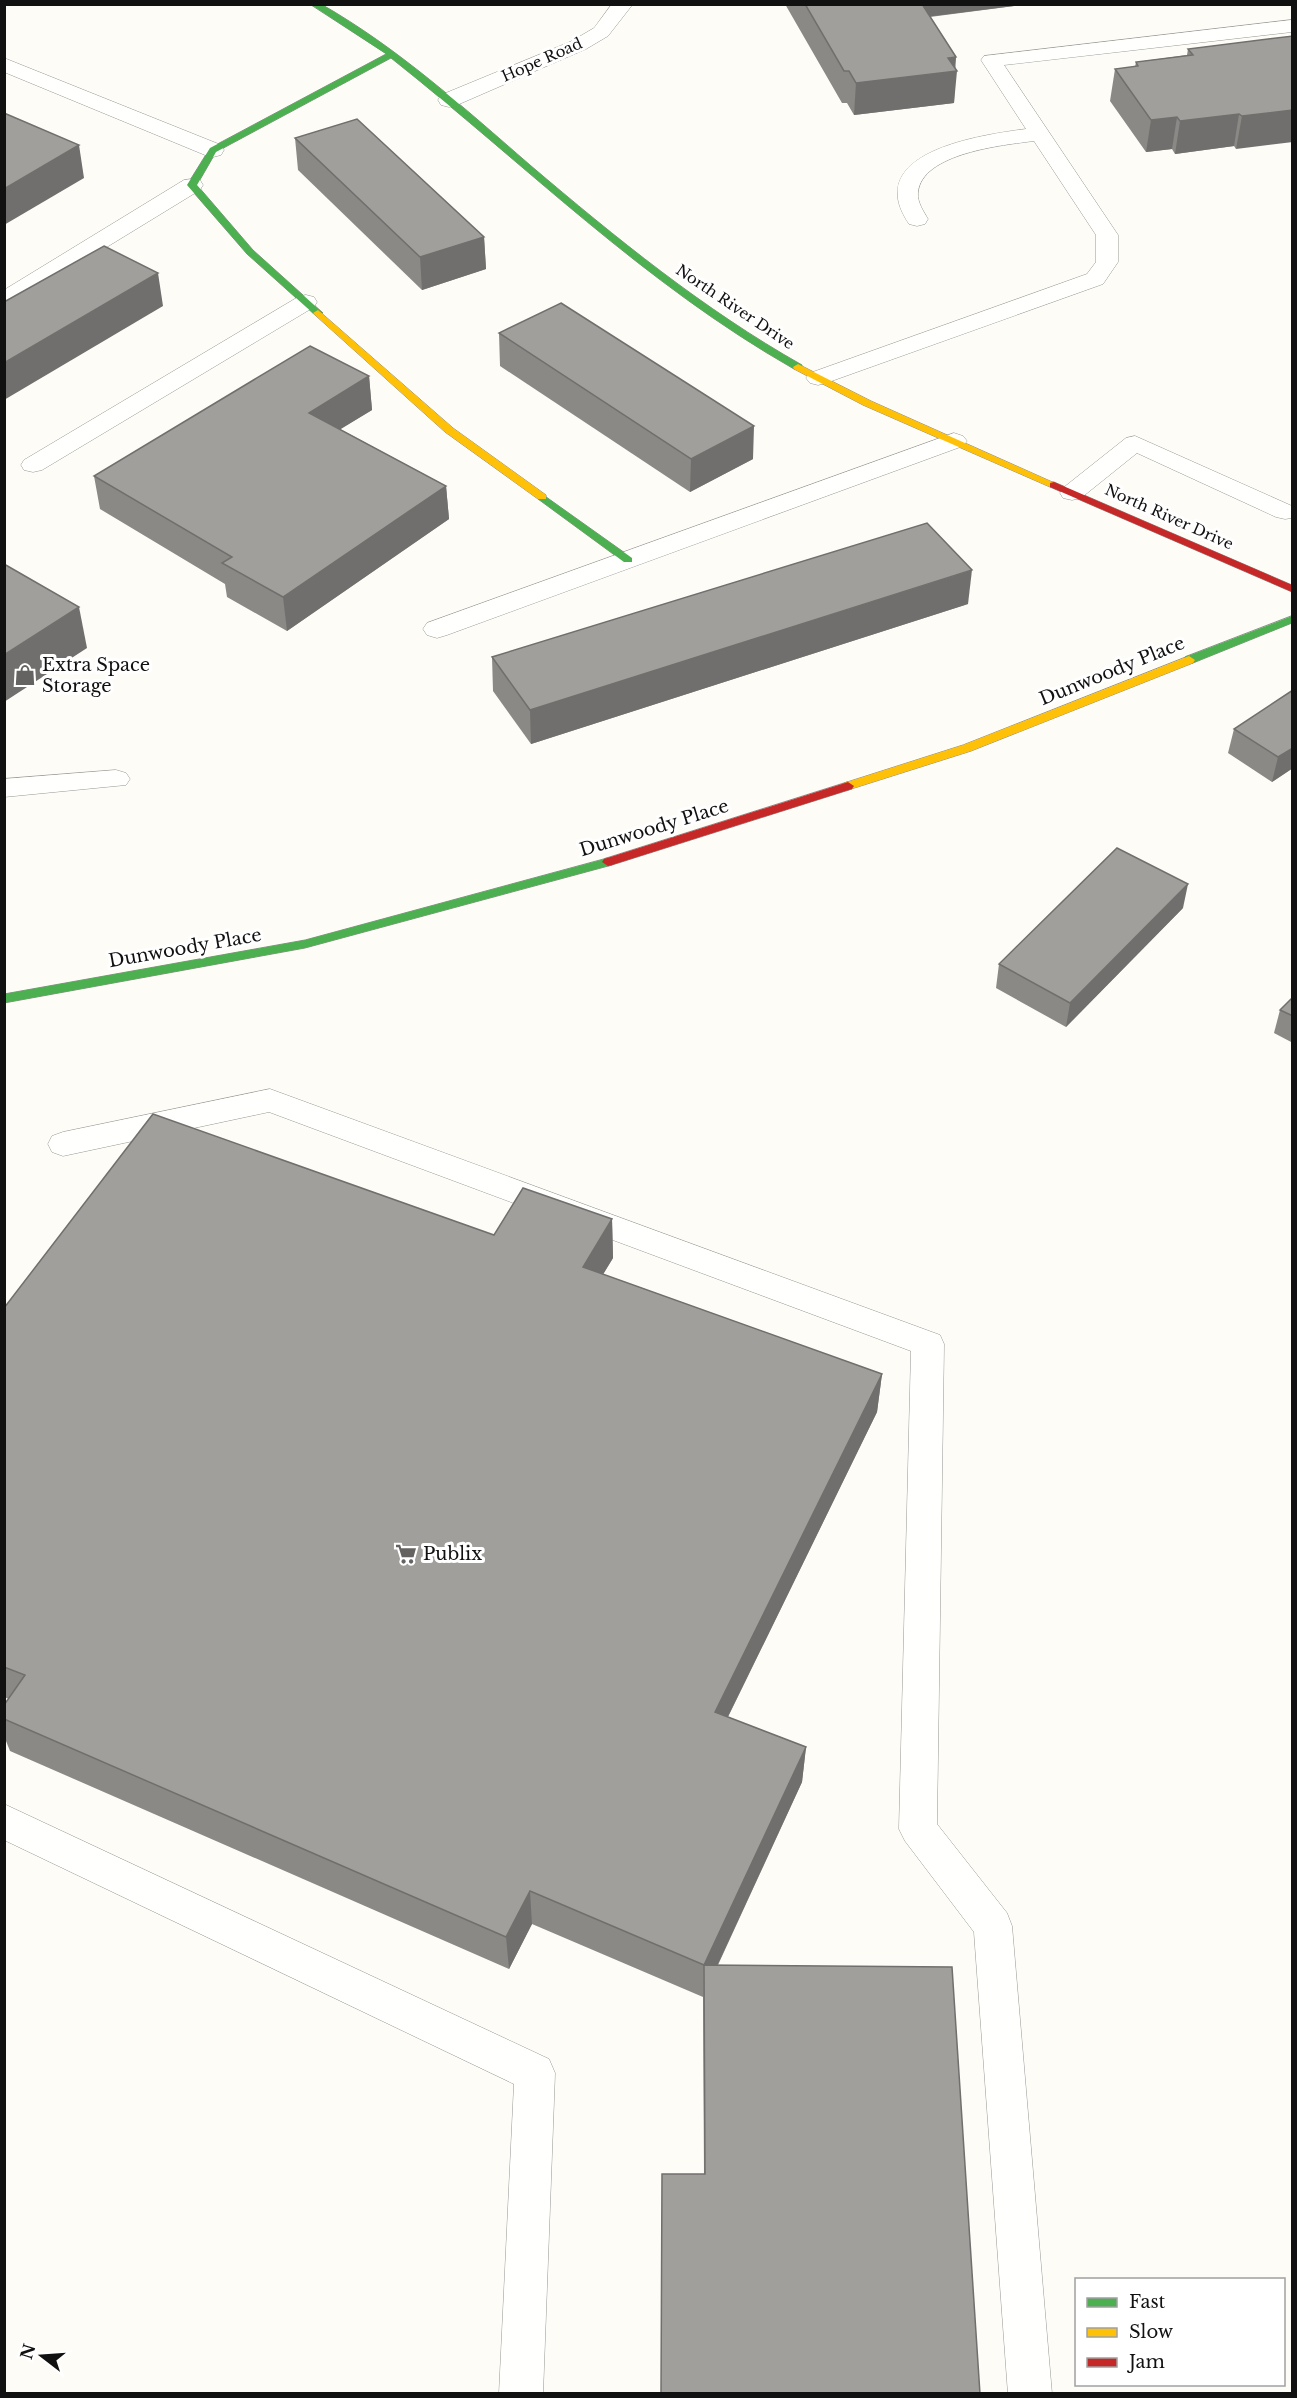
<svg xmlns="http://www.w3.org/2000/svg" width="1297" height="2398" font-family="'Libre Baskerville',serif">
	<style>
		.lines { fill: none; stroke-linecap: round; stroke-linejoin: round }
		.lane-casing { stroke: #979795; stroke-width: 1 }
		.street-casing { stroke: #979795; stroke-width: 1 }
		.fast-casing { stroke: #8e8d8b; stroke-width: 1 }
		.slow-casing { stroke: #8e8d8b; stroke-width: 1 }
		.jam-casing { stroke: #8e8d8b; stroke-width: 1 }
		.lane { fill: #fffffe; fill-rule: evenodd }
		.street { fill: #fffffe; fill-rule: evenodd }
		.fast { fill: #4caf50; fill-rule: evenodd }
		.slow { fill: #ffc107; fill-rule: evenodd }
		.jam { fill: #c62828; fill-rule: evenodd }
		.wall { fill: #8a8986 }
		.shaded-wall { fill: #716f6d }
		.building { fill: #a19f9c; stroke: #716f6d; stroke-width: 1.5 }
		.labels { text-anchor: middle; stroke-width: 6; stroke-linejoin: round; paint-order: stroke }
		.far-street-label { font-size: 15px; fill: #111; stroke: #fff }
		.poi-label { font-size: 18px; fill: #111; stroke: #fff; text-anchor: start }
		.street-label { font-size: 18px; fill: #111; stroke: #fff }
	</style>
	<rect width="100%" height="100%" fill="#fdfcf7"/>
	<g class="lines">
		<defs>
			<g id="lane">
				<path d="M1292,20V32L1004,65L1118,235V262L1103,284L826,383L818,385L810,383L806,378L810,373L1087,274L1096,262V235L1034,141C1004,145 921,153 918,193C917,202 924,212 928,219L925,224L917,226L909,224C860,152 981,135 1026,129L981,60L984,56Z"/>
				<polygon points="192,179 200,180 203,185 200,190 12,305 4,307 4,290 184,180"/>
				<polygon points="306,295 314,297 317,302 314,307 42,470 33,472 24,470 21,465 24,460 298,297"/>
				<polygon points="1135,436 1292,506 1292,518 1285,519 1276,517 1137,453 1081,498 1072,500 1063,498 1060,493 1063,488 1126,438"/>
				<polygon points="116,770 126,773 130,779 126,785 4,797 4,779"/>
				<polygon points="270,1089 940,1335 944,1344 937,1824 1007,1913 1012,1926 1052,2394 1008,2394 974,1932 905,1841 899,1829 911,1351 269,1112 63,1156 52,1152 48,1144 52,1136 63,1132"/>
				<polygon points="4,1804 549,2059 555,2073 543,2394 499,2394 514,2084 4,1840"/>
			</g>
			<g id="street">
				<polygon points="612,4 633,4 608,36 586,49 457,105 449,107 441,105 438,100 441,95 572,41 594,28"/>
				<polygon points="4,58 221,145 224,150 221,155 213,157 205,155 4,72"/>
				<polygon points="954,433 963,436 967,441 963,446 447,635 437,638 427,635 423,629 427,623"/>
			</g>
			<g id="fast">
				<path d="M310,4H321C398,48 463,107 530,165C616,238 703,309 802,365V369H794C643,283 526,165 391,58L216,152L197,185L253,250L323,313L315,315L247,254L187,185L210,148L386,54Z"/>
				<polygon points="542,494 632,558 632,562 624,562 538,499 538,495"/>
				<polygon points="1292,616 1292,623 1193,663 1189,664 1183,660 1185,657"/>
				<polygon points="608,858 612,859 614,862 612,865 305,948 4,1003 4,994 305,940"/>
			</g>
			<g id="slow">
				<polygon points="318,310 453,428 546,495 546,499 538,499 445,432 315,315 313,313"/>
				<polygon points="798,364 871,401 1059,485 1058,487 1050,487 863,405 794,369 793,367"/>
				<polygon points="1189,656 1195,660 1193,663 971,751 848,790 842,786 844,783 963,745"/>
			</g>
			<g id="jam">
				<polygon points="1054,482 1292,585 1292,592 1050,487 1050,483"/>
				<polygon points="848,782 854,786 852,789 612,865 608,866 602,862 604,859"/>
			</g>
		</defs>
		<!-- lane casing -->
		<use href="#lane" class="lane-casing"/>
		<!-- street casing -->
		<use href="#street" class="street-casing"/>
		<!-- fast casing -->
		<use href="#fast" class="fast-casing"/>
		<!-- slow casing -->
		<use href="#slow" class="slow-casing"/>
		<!-- jam casing -->
		<use href="#jam" class="jam-casing"/>
		<!-- lane -->
		<use href="#lane" class="lane"/>
		<!-- street -->
		<use href="#street" class="street"/>
		<!-- fast -->
		<use href="#fast" class="fast"/>
		<!-- slow -->
		<use href="#slow" class="slow"/>
		<!-- jam -->
		<use href="#jam" class="jam"/>
	</g>
	<!-- wall -->
	<g class="wall">
		<polygon points="785,4 1029,4 930,17 956,57 954,103 854,115 847,103 842,103"/>
		<polygon points="1293,36 1236,149 1234,146 1175,154 1172,149 1146,152 1110,101 1115,69 1135,67 1136,62 1187,55 1188,49"/>
		<polygon points="295,138 484,237 486,269 422,290 298,170"/>
		<polygon points="499,333 753,459 690,492 500,366"/>
		<polygon points="369,376 372,410 340,429 446,486 449,519 287,631 227,597 225,584 100,509 94,476"/>
		<polygon points="968,604 531,744 493,691 492,657"/>
		<polygon points="1293,690 1293,768 1272,782 1228,753 1234,729"/>
		<polygon points="1183,908 1066,1027 996,988 999,964"/>
		<polygon points="1293,997 1293,1043 1274,1033 1280,1010"/>
		<polygon points="612,1219 613,1258 603,1274 882,1374 877,1412 728,1717 806,1747 802,1782 718,1965 980,2394 704,2174 703,1997 532,1924 509,1969 10,1751 4,1736 4,1719 9,1699 4,1697 4,1308 494,1235"/>
	</g>
	<!-- shaded-wall -->
	<g class="shaded-wall">
		<polygon points="910,4 1029,4 909,19"/>
		<polygon points="956,57 954,71 957,71 954,103 854,115 856,83 948,58"/>
		<polygon points="1293,110 1293,142 1236,149 1242,116"/>
		<polygon points="1239,114 1234,146 1175,154 1180,121"/>
		<polygon points="1177,117 1172,149 1146,152 1151,120"/>
		<polygon points="79,145 84,178 4,225 4,189"/>
		<polygon points="484,237 486,269 422,290 420,257"/>
		<polygon points="158,273 163,306 4,400 4,363"/>
		<polygon points="369,376 372,410 313,446 309,413"/>
		<polygon points="754,426 753,459 690,492 691,459"/>
		<polygon points="446,486 449,519 287,631 283,597"/>
		<polygon points="972,570 968,604 531,744 530,710"/>
		<polygon points="79,607 87,648 4,702 4,655"/>
		<polygon points="1293,748 1293,768 1272,782 1278,757"/>
		<polygon points="1188,884 1183,908 1066,1027 1070,1003"/>
		<polygon points="612,1219 613,1258 584,1306 583,1267"/>
		<polygon points="882,1374 877,1412 713,1747 715,1712"/>
		<polygon points="806,1747 802,1782 704,1994 704,1965"/>
		<polygon points="530,1891 532,1924 509,1969 506,1937"/>
	</g>
	<!-- building -->
	<g class="building">
		<polygon points="805,4 922,4 956,57 948,58 957,71 856,83 849,71 844,71"/>
		<polygon points="1293,36 1293,110 1242,116 1239,114 1180,121 1177,117 1151,120 1115,69 1138,66 1136,62 1193,55 1188,49"/>
		<polygon points="4,113 79,145 4,189"/>
		<polygon points="357,119 484,237 420,257 295,138"/>
		<polygon points="104,246 158,273 4,363 4,302"/>
		<polygon points="561,303 754,426 691,459 499,333"/>
		<polygon points="310,346 369,376 309,413 446,486 283,597 222,563 232,557 94,476"/>
		<polygon points="927,523 972,570 530,710 492,657"/>
		<polygon points="4,564 79,607 4,655"/>
		<polygon points="1293,690 1293,748 1278,757 1234,729"/>
		<polygon points="1117,848 1188,884 1070,1003 999,964"/>
		<polygon points="1293,997 1293,1016 1280,1010"/>
		<polygon points="153,1114 494,1235 523,1188 612,1219 583,1267 882,1374 715,1712 806,1747 704,1965 530,1891 506,1937 4,1719 4,1705 25,1675 4,1667 4,1308"/>
		<polygon points="704,1965 952,1967 980,2394 661,2394 662,2174 705,2174"/>
	</g>
	<!-- icons -->
	<defs>
		<symbol id="shop-bare" viewBox="-9 -9 18 18"><path d="M-5-2.5h2.3a2.7 3.5 0 0 1 5.4 0H5L5.5 6h-11ZM-1.5-2.5h3a1.5 2.3 0 0 0-3 0Z" fill="#646362" stroke="#fff" stroke-width="2.5" paint-order="stroke"/></symbol>
		<symbol id="supermarket-bare" viewBox="-9 -9 18 18"><path d="M-6-5.5h2.5l.6 2H6L4.5 2H-2.5L-4.4-4H-6ZM-1.5 3.2a1.3 1.3 0 1 0 .1 0ZM3 3.2a1.3 1.3 0 1 0 .1 0Z" fill="#646362" stroke="#fff" stroke-width="2.5" paint-order="stroke"/></symbol>
	</defs>
	<g fill-rule="evenodd">
		<use href="#shop-bare" x="10" y="660" width="30" height="30"/>
		<use href="#supermarket-bare" x="391" y="1539" width="30" height="30"/>
	</g>
	<g class="labels">
		<!-- far-street labels -->
		<g class="far-street-label">
			<text transform="translate(542 60) rotate(-24)" y="5">Hope Road</text>
			<text transform="translate(735 307) rotate(34)" y="5">North River Drive</text>
			<text transform="translate(1169 517) rotate(24)" y="5">North River Drive</text>
		</g>
		<!-- poi labels -->
		<g class="poi-label">
			<text x="42" y="671">Extra Space<tspan x="42" dy="21">Storage</tspan></text>
			<text x="423" y="1560">Publix</text>
		</g>
		<!-- street labels -->
		<g class="street-label">
			<text transform="translate(1112 671) rotate(-22)" y="6">Dunwoody Place</text>
			<text transform="translate(654 828) rotate(-17)" y="6">Dunwoody Place</text>
			<text transform="translate(185 948) rotate(-10)" y="6">Dunwoody Place</text>
		</g>
	</g>
	<!-- border -->
	<rect width="1297" height="2398" fill="none" stroke="#111111" stroke-width="12"/>
	<!-- legend -->
	<rect x="1075" y="2278" width="210" height="108" fill="#ffffff" stroke="#a0a0a0" stroke-width="1.5"/>
	<rect x="1087" y="2298" width="30" height="9" fill="#4caf50" stroke="#a0a0a0" stroke-width="1.5"/>
	<text x="1129" y="2308" font-size="18" fill="#111111">Fast</text>
	<rect x="1087" y="2328" width="30" height="9" fill="#ffc107" stroke="#a0a0a0" stroke-width="1.5"/>
	<text x="1129" y="2338" font-size="18" fill="#111111">Slow</text>
	<rect x="1087" y="2358" width="30" height="9" fill="#c62828" stroke="#a0a0a0" stroke-width="1.5"/>
	<text x="1129" y="2368" font-size="18" fill="#111111">Jam</text>
	<!-- north arrow -->
	<g transform="translate(42 2356) rotate(287)" stroke="#ffffff" stroke-width="4.5" paint-order="stroke">
	<path d="M0-4.5L10 22L0 15L-10 22Z" fill="#111111"/>
	<text y="-9" font-size="16" font-weight="bold" text-anchor="middle" fill="#111111">N</text>
	</g>
</svg>
